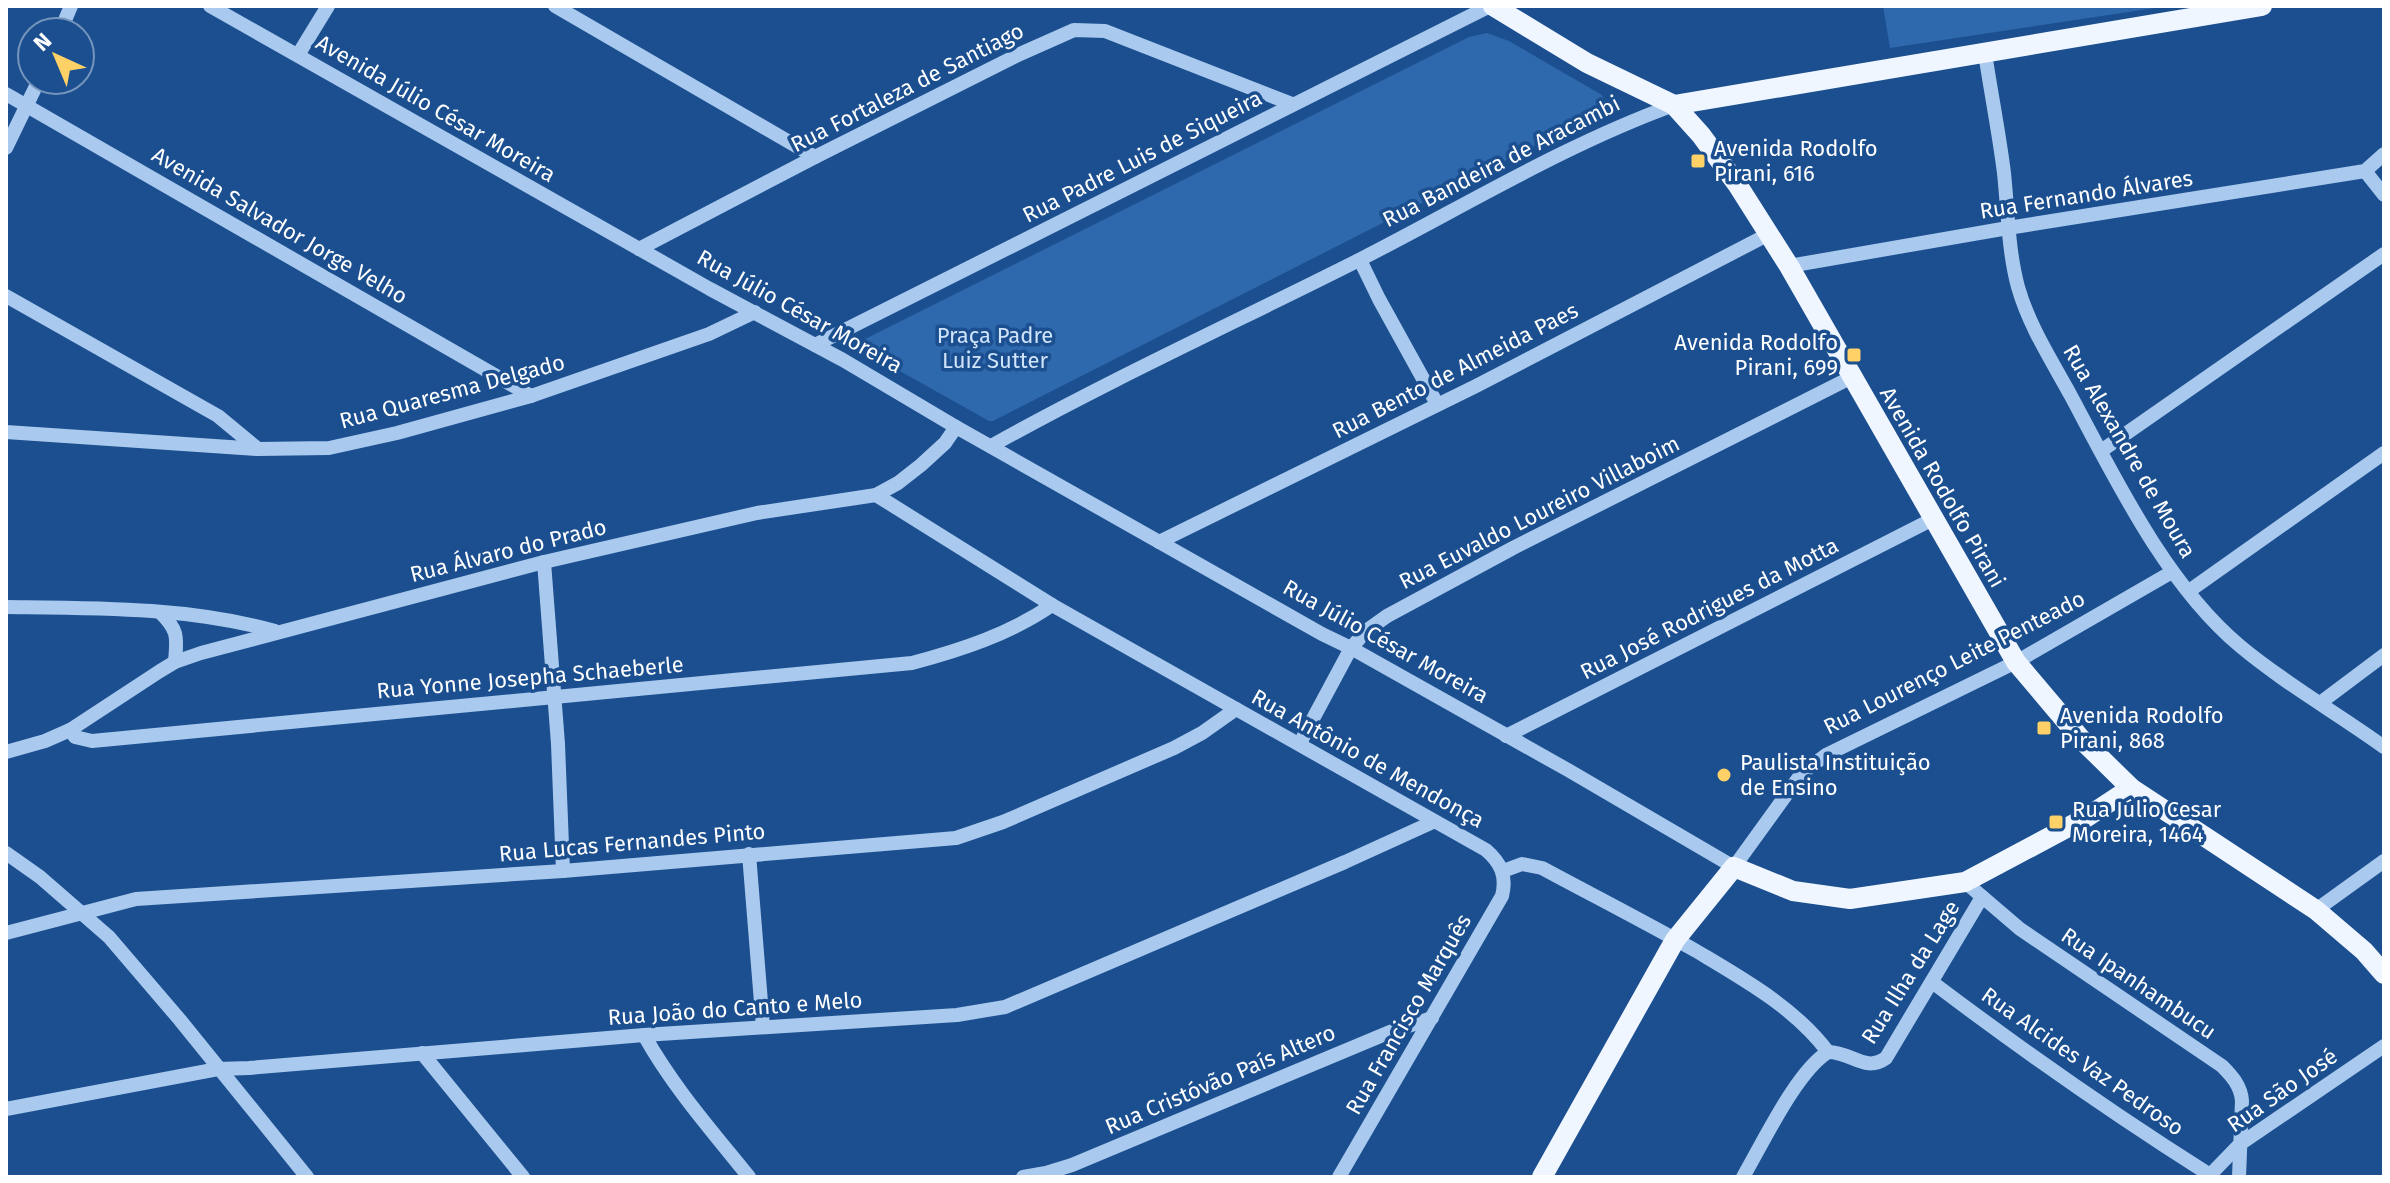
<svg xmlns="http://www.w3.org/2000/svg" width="2390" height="1183" font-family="'Fira Sans',sans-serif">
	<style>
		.green { fill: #2e69ad }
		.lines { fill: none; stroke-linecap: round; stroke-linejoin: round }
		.minor { stroke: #a9c9ee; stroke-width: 14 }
		.major { stroke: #f0f6ff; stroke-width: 20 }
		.poi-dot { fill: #ffd166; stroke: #1b4f8f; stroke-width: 3 }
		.labels { text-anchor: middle; stroke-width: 7; stroke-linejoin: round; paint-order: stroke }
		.street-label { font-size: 22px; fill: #fff; stroke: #1b4f8f }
		.poi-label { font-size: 22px; fill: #fff; stroke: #1b4f8f; text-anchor: start }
		.park-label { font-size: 22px; fill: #cfe3fa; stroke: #1b4f8f }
	</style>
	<rect width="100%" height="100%" fill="#1b4f8f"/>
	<!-- green -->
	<g class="green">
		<polygon points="1883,6 2168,6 1890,48"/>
		<polygon points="1487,33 1509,41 1602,95 1605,102 1605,110 993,421 989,421 857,347 859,342 1469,37"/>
	</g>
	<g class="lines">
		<!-- minor -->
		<g class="minor">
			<polyline points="210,6 710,289 843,360 956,427 1322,634 1351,648 1568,770 1734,867 1802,773 1826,755 2016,662 2172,572"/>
			<polyline points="555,6 815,157"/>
			<polyline points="60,32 71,6"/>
			<path d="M1985,53C1991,93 1999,133 2004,173C2008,211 2008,250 2018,287C2029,326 2052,361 2071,396C2116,480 2166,584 2240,646C2284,683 2337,713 2384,747"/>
			<polyline points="298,55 328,6"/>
			<polyline points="6,94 531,396"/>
			<polyline points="6,148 39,80"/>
			<polyline points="2365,171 2384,195"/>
			<polyline points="639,249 815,157 1020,54 1074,30 1105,31 1292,104"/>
			<polyline points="1360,260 1379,299 1437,404"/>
			<polyline points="1789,266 2008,228 2365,171 2384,154"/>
			<polyline points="6,296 218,416 258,449"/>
			<polyline points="815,345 1490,6"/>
			<polyline points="6,432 258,449 329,448 397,433 531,396 709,334 755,312"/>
			<path d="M991,446C1111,379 1236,322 1359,260C1463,207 1564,145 1674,105"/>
			<polyline points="2101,451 2384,254"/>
			<path d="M876,495L1052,605L1486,850C1501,863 1507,876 1502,896L1339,1177"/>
			<polyline points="1159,542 1476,386 1769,234"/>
			<polyline points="544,562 558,744 563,871"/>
			<polyline points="2189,591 2384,453"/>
			<path d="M6,607C96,608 188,607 275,631"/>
			<path d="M160,612C179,631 177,637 175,662"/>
			<polyline points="2320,703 2384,655"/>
			<path d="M70,730L75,737L92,741L912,663C961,650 1010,634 1052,605"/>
			<polyline points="1506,736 1933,519"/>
			<polyline points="1300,743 1351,648 1366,631 1387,616 1513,548 1852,377"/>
			<polyline points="6,752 45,741 70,730 160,671 175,662 201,653 544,562 757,513 876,495 898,483 921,465 945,443 956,427"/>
			<polyline points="6,853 40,877 109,937 180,1020 307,1177"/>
			<polyline points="749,854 763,1027"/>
			<path d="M1503,871L1522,864L1542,868C1594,896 1647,923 1698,952C1745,980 1795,1008 1828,1052"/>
			<path d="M1965,882L2020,929L2222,1066C2232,1076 2241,1086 2242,1101L2239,1177"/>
			<polyline points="2316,910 2384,861"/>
			<polyline points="6,933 136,899 563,871 956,838 1003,822 1174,748 1202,733 1236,709"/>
			<path d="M1932,982C2022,1050 2115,1115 2210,1175L2240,1144L2384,1046"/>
			<path d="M644,1035C673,1087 712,1131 749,1177"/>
			<path d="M1828,1052C1852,1052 1865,1073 1886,1058L1982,897"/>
			<polyline points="422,1053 523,1177"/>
			<polyline points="6,1109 218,1069 249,1068 644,1035 957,1015 1005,1007 1345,862 1433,822"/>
			<polyline points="1023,1177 1046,1173 1072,1165 1390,1032 1432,1018"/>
			<path d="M1743,1177C1763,1143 1796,1072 1828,1052"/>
		</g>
		<!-- major -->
		<g class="major">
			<polyline points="1493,6 1587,63 1674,105 1701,135 1737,184 1789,266 2016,662 2081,739 2131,788 2316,910 2364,951 2384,974"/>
			<polyline points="1674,105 2262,6"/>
			<polyline points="1542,1177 1675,940 1734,867 1793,891 1850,899 1965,882 2087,817 2131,788"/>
		</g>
	</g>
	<!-- markers -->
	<g class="poi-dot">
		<rect x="1690" y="153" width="16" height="16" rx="4"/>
		<rect x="1846" y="347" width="16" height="16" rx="4"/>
		<rect x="2036" y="720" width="16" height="16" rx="4"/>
		<circle cx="1724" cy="775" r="8"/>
		<rect x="2048" y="814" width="16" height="16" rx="4"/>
	</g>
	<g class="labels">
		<!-- street labels -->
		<g class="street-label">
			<text transform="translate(907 87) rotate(-27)" y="8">Rua Fortaleza de Santiago</text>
			<text transform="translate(436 108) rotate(30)" y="8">Avenida Júlio César Moreira</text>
			<text transform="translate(1142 156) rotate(-27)" y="8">Rua Padre Luis de Siqueira</text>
			<text transform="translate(1501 161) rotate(-27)" y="8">Rua Bandeira de Aracambi</text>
			<text transform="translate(2086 194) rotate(-9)" y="8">Rua Fernando Álvares</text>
			<text transform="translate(280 225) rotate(30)" y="8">Avenida Salvador Jorge Velho</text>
			<text transform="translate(800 311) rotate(29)" y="8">Rua Júlio César Moreira</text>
			<text transform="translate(1455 370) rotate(-27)" y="8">Rua Bento de Almeida Paes</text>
			<text transform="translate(452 391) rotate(-15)" y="8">Rua Quaresma Delgado</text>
			<text transform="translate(2130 451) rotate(60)" y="8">Rua Alexandre de Moura</text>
			<text transform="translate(1943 487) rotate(60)" y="8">Avenida Rodolfo Pirani</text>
			<text transform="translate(1539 512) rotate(-27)" y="8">Rua Euvaldo Loureiro Villaboim</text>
			<text transform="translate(508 550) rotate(-14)" y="8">Rua Álvaro do Prado</text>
			<text transform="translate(1709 608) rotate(-27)" y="8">Rua José Rodrigues da Motta</text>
			<text transform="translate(1386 641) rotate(29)" y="8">Rua Júlio César Moreira</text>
			<text transform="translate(1954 662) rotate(-27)" y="8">Rua Lourenço Leite Penteado</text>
			<text transform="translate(530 677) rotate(-5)" y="8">Rua Yonne Josepha Schaeberle</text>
			<text transform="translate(1368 758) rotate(29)" y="8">Rua Antônio de Mendonça</text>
			<text transform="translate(632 842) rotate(-5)" y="8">Rua Lucas Fernandes Pinto</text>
			<text transform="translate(1910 972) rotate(-58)" y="8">Rua Ilha da Lage</text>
			<text transform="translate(2139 983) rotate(34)" y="8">Rua Ipanhambucu</text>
			<text transform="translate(735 1008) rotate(-4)" y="8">Rua João do Canto e Melo</text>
			<text transform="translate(1408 1014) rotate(-60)" y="8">Rua Francisco Marquês</text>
			<text transform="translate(2083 1061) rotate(35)" y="8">Rua Alcides Vaz Pedroso</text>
			<text transform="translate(1220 1079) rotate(-23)" y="8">Rua Cristóvão País Altero</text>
			<text transform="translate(2282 1090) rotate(-35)" y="8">Rua São José</text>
		</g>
		<!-- poi labels -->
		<g class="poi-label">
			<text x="1714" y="156">Avenida Rodolfo<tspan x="1714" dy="25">Pirani, 616</tspan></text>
			<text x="1838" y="350" text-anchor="end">Avenida Rodolfo<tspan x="1838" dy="25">Pirani, 699</tspan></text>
			<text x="2060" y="723">Avenida Rodolfo<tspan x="2060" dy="25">Pirani, 868</tspan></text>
			<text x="1740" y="770">Paulista Instituição<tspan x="1740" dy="25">de Ensino</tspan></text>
			<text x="2072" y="817">Rua Júlio Cesar<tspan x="2072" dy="25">Moreira, 1464</tspan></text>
		</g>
		<!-- park labels -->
		<g class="park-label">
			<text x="995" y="343">Praça Padre<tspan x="995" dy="25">Luiz Sutter</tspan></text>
		</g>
	</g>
	<!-- border -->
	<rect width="2390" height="1183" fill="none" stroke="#ffffff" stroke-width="16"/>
	<!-- north arrow -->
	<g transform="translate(56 56) rotate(316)"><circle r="38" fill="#1b4f8f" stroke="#7695bc" stroke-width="2"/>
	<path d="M0-6L14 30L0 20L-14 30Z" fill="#ffd166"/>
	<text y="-12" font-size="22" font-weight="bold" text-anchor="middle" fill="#ffffff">N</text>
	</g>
</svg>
